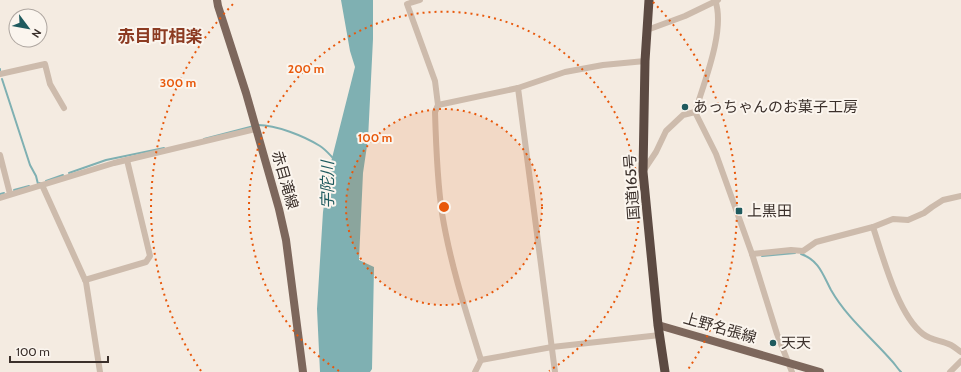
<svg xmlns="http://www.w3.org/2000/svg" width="961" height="372" font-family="Cabin,'Noto Sans JP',sans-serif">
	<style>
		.water { fill: #7fb0b2 }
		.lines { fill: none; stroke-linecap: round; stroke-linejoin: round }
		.stream { stroke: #7fb0b2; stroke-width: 2 }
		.minor { stroke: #cdbbac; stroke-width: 6 }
		.major { stroke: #7d675c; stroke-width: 8 }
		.highway { stroke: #5c4a42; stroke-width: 9 }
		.ring { fill: none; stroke: #e8590c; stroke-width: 2; stroke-dasharray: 2 4 }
		.poi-dot { fill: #1f5a5e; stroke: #fbf5ee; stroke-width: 1.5 }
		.labels { text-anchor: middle; stroke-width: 4; stroke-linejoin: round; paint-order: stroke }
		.poi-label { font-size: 15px; fill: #3b302b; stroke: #fbf5ee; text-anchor: start }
		.street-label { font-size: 15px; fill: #3b302b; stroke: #fbf5ee }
		.water-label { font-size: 16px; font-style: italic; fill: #1f5a5e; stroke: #fbf5ee }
		.quarter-label { font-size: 17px; font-weight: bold; fill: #8c3b22; stroke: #fbf5ee }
		.centre { fill: #e8590c; stroke: #fbf5ee; stroke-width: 2 }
		.ring-label { font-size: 12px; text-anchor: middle; font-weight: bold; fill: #e8590c; stroke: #fbf5ee; stroke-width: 4; stroke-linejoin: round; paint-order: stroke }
	</style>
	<rect width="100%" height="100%" fill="#f4ebe1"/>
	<!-- water -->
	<polygon class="water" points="341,0 373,0 373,39 368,139 363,173 359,260 374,267 372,369 370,372 320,372 317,309 323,212 329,170 355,67 350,51"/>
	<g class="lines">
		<!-- stream -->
		<g class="stream">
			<polyline points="0,69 0,71"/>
			<polyline points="2,79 30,165 36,176 38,184 40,183"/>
			<path d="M258,125C276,125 304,136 320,146C325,149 330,155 334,159"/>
			<polyline points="204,139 254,126"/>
			<polyline points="69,173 106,160 164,148"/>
			<polyline points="46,181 63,175"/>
			<polyline points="14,190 29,186"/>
			<polyline points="0,194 4,193"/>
			<path d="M801,254C819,260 823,275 831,290C847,318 871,337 891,360C895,364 897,368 901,372"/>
			<polyline points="762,256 795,253"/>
		</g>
		<!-- minor -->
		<g class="minor">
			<path d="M420,0L407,4L435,81L438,105L435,112C436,146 437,180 442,213C450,263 466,312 481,360L475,372"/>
			<path d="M715,0C726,29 704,83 695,112L716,154L752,254L777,334L792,372"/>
			<polyline points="647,30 685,16 718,0"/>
			<polyline points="0,74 45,64 50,84 64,108"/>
			<polyline points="518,88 555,372"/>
			<polyline points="438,105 518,88 565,72 603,65 645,61"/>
			<polyline points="0,155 10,194"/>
			<polyline points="644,170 656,152 666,131 683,115 695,112"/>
			<polyline points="42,185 86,282 100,372"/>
			<polyline points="0,198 114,163 256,129"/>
			<path d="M873,227C883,257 898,315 923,334C932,341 941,340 951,345C955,347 958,350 961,352"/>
			<polyline points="752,254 791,250 803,251 816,242 873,227 893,219 908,220 924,213 932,207 943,200 961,196"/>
			<polyline points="85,280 146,262 150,256 127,160"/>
			<polyline points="481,360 552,347 660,335"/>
			<polyline points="950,372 961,361"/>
		</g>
		<!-- major -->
		<g class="major">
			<polyline points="217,0 218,6 246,93 279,209 286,240 303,372"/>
			<polyline points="658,325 820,372"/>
		</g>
		<!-- highway -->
		<polyline class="highway" points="649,0 645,61 643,172 658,325 665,372"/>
	</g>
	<!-- distance rings -->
	<circle cx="444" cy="207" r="98" fill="#e8590c" fill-opacity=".12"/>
	<g class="ring">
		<circle cx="444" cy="207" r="98"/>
		<path d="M339 371A195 195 0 1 1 549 371"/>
		<path d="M201 371A293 293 0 0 1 235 2M653 2A293 293 0 0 1 687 371"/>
	</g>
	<!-- markers -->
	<g class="poi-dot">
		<circle cx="685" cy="107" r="4"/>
		<rect x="735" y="207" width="8" height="8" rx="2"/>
		<circle cx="773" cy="343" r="4"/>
	</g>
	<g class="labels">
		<!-- poi labels -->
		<g class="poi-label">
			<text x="693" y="112">あっちゃんのお菓子工房</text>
			<text x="747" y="216">上黒田</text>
			<text x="781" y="348">天天</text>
		</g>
		<!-- street labels -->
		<g class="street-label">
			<text transform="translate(285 180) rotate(74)" y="5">赤目滝線</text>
			<text transform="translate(632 187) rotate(-94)" y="5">国道165号</text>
			<text transform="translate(720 328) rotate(16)" y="5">上野名張線</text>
		</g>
		<!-- water labels -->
		<g class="water-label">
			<text transform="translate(327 185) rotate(-90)" y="6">宇陀川</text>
		</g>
		<!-- quarter labels -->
		<g class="quarter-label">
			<text x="160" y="42">赤目町相楽</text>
		</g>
	</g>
	<circle cx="444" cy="207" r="6" class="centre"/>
	<g class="ring-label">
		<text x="306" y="73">200 m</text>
		<text x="178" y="87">300 m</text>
		<text x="375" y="142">100 m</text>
	</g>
	<!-- north arrow -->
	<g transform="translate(28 28) rotate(122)"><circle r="19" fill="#fbf5ee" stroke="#aea6a0"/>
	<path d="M0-3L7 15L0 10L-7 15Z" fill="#1f5a5e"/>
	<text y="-6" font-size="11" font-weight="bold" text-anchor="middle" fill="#3b302b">N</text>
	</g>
	<!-- scale -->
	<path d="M10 356v6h98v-6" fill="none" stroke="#3b302b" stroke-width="2"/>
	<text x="16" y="356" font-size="12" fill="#3b302b" stroke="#fbf5ee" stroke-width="3" paint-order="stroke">100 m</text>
</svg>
